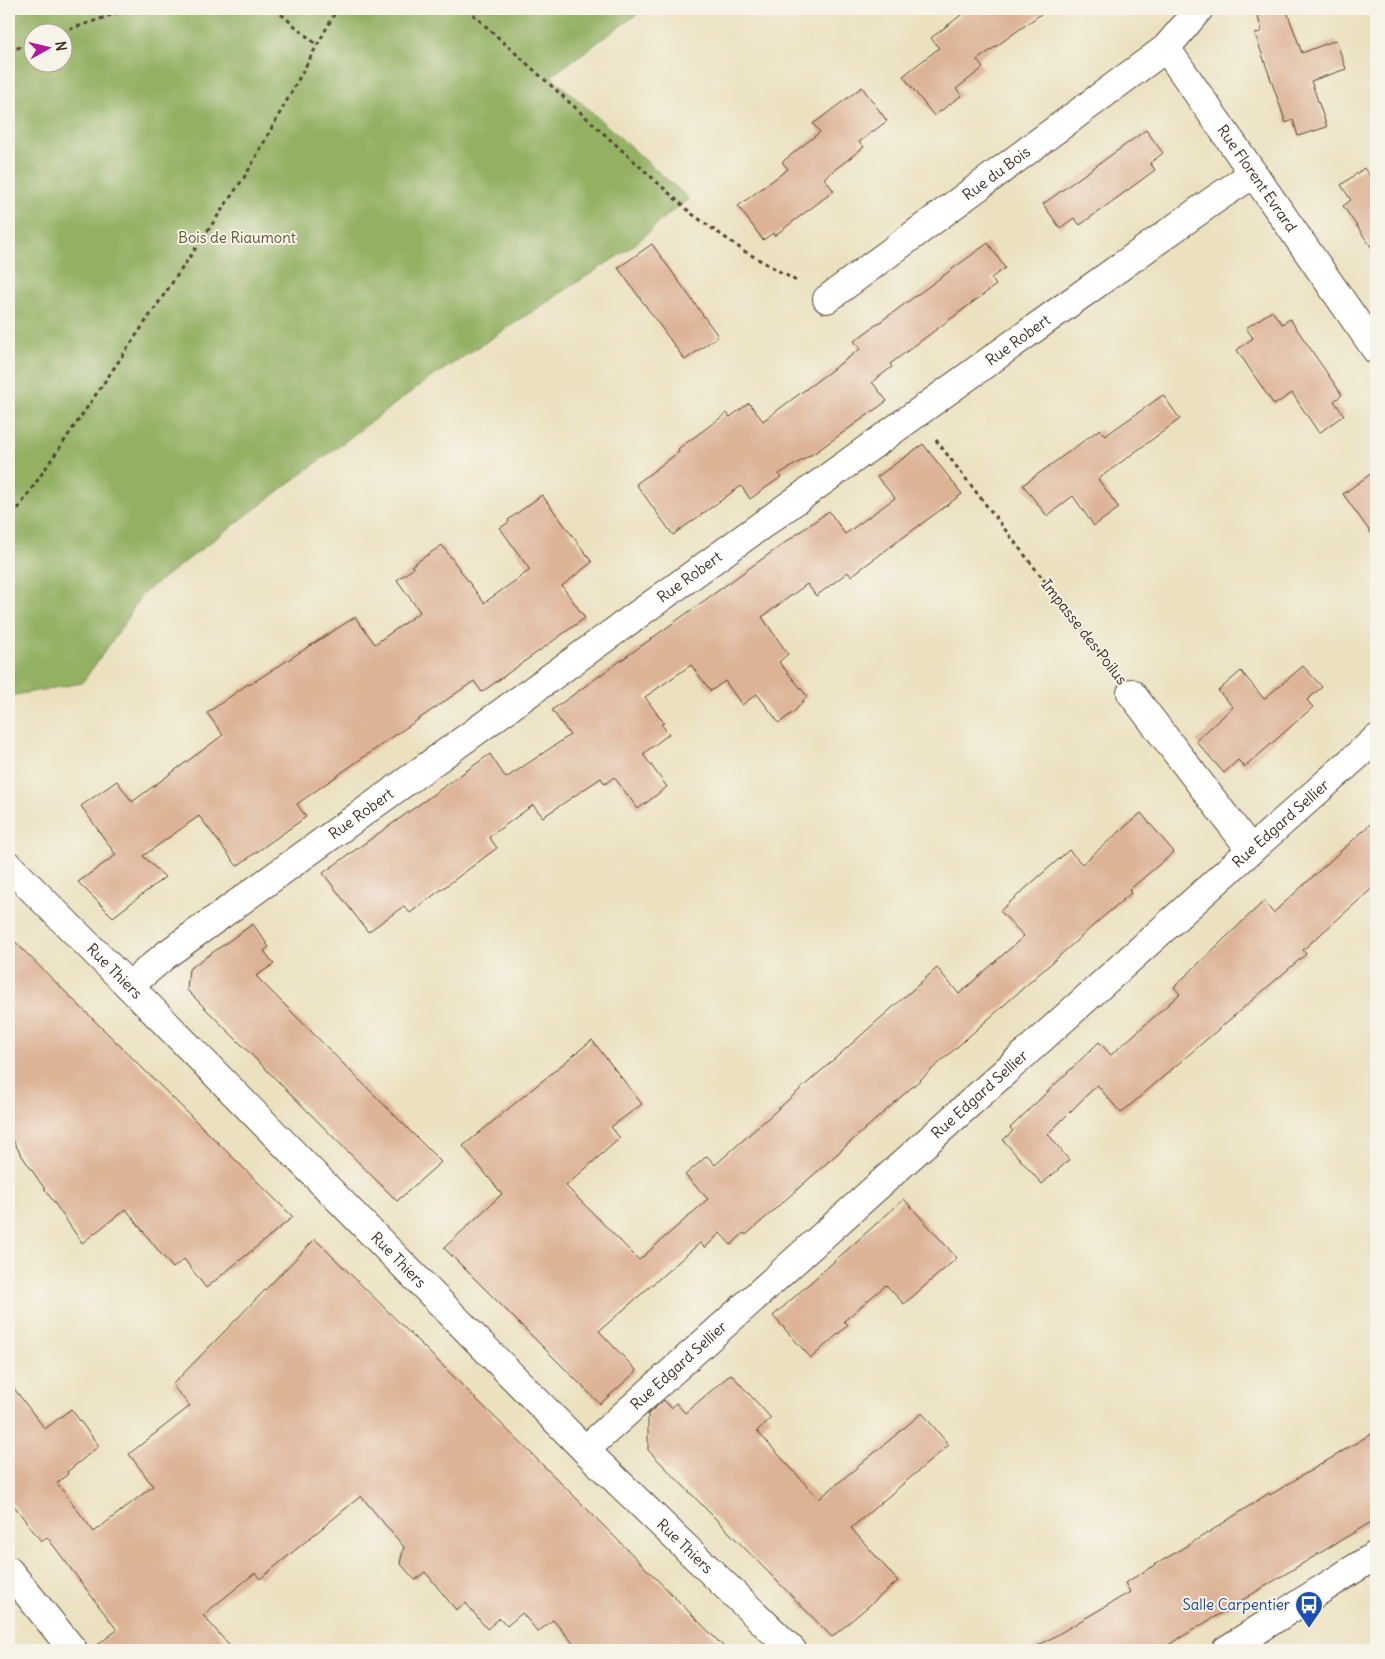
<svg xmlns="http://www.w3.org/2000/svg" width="1385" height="1659" font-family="Delius,sans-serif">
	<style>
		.forest { fill: #93b163; stroke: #676e40; fill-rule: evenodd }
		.building { fill: #ddb396 }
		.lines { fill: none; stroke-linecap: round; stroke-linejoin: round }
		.minor-casing { stroke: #554536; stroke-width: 30 }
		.path { stroke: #554536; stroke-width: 3; stroke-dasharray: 4 4; stroke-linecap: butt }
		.minor { stroke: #fff; stroke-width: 28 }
		.labels { text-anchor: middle; stroke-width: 4; stroke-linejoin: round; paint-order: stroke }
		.street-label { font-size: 15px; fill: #3b2a1e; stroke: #f7f3e8 }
		.park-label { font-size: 15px; fill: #5b5333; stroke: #f7f3e8 }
		.transit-label { font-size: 15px; fill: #164399; stroke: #f7f3e8; text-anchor: end }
	</style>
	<rect width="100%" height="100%" fill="#f7f3e8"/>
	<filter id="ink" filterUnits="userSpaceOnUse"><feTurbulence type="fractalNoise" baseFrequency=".02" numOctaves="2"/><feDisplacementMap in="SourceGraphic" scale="10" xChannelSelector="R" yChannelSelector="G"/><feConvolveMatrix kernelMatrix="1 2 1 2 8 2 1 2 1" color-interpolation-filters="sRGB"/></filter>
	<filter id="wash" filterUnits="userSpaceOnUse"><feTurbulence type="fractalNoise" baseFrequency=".0096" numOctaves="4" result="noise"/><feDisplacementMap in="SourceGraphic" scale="20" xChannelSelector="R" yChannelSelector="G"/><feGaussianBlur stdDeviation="1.12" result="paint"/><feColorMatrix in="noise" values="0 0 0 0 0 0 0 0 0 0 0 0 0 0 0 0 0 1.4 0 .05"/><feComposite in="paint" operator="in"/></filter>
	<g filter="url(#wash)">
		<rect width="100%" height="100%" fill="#ebe1bf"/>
		<!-- forest -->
		<path class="forest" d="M9,9H644L551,76L689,199L666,216L633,246L420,385L142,594L122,627L82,683L9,696ZM32,32H62V62H32Z"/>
		<g id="blocks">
			<!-- building -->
			<g class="building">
				<polygon points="969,9 1048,9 977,60 983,68 956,89 962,95 934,116 903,76 939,48 931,38"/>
				<polygon points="1274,9 1286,9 1302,53 1336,40 1346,69 1311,81 1327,127 1298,136 1293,120 1286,123 1255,34 1262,31 1257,14"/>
				<polygon points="862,87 887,121 859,142 864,147 824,178 834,191 774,236 773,233 763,240 738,206 788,169 782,162 820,132 813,124"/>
				<polygon points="1146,130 1163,153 1150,163 1155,170 1080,225 1074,218 1060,228 1043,204"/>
				<polygon points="1364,168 1375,183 1376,182 1376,254 1343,206 1351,200 1341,185"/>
				<polygon points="988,243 1005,268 991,278 996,285 890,364 892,367 872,382 887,401 816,452 779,474 781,477 750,499 741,486 673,535 636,484 679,452 678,449 727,413 730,417 749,403 763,421 860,349 854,341"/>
				<polygon points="652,244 718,336 685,360 618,268"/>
				<polygon points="1272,311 1282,324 1290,319 1342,395 1334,401 1344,415 1319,433 1292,393 1274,405 1237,350 1253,338 1246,328"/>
				<polygon points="1163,395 1180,419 1098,479 1119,508 1094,526 1073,496 1047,516 1023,485 1100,429 1105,436"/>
				<polygon points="923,444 962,494 851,576 848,572 816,596 807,584 762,617 788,654 779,662 807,696 795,711 779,723 757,694 742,705 725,681 711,691 691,665 645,697 664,723 661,724 669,734 643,754 667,787 638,809 614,777 605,784 601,778 543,817 533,805 489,837 497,848 410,913 404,906 368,932 323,873 490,754 506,778 570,735 552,710 829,511 845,534 895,498 877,477"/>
				<polygon points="1376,470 1376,540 1343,494"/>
				<polygon points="542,495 592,562 562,586 585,618 482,692 474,681 371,752 297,804 306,817 237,866 199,816 143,856 165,877 113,917 78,882 116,855 81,806 117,781 132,802 223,735 207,713 248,684 249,685 355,617 375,644 420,612 397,580 414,568 411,566 442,545 484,603 530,570 500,528 509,522 508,520"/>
				<polygon points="1303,666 1322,687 1307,700 1313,707 1245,767 1238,760 1224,773 1196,741 1233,707 1218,691 1241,671 1264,699"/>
				<polygon points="1141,813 1174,852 1129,890 1131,893 1103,917 746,1235 744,1233 731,1245 720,1233 705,1248 700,1243 599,1331 637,1371 600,1404 444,1248 502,1194 463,1146 592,1040 642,1104 611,1127 620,1138 566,1186 639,1260 708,1199 685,1175 707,1156 715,1165 937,968 959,994 1024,936 1000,911 1069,850 1082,864"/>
				<polygon points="1376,819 1376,885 1303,950 1306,954 1121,1113 1097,1085 1048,1134 1069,1160 1042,1184 1003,1140 1013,1131 1010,1128 1099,1042 1111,1055 1180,994 1174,987 1264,901 1273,913"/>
				<polygon points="253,924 269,947 264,951 274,964 256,976 441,1162 397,1201 187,990 189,969"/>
				<polygon points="9,936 293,1217 206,1288 184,1259 173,1268 160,1253 126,1209 82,1243 20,1153 9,1133"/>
				<polygon points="904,1199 957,1258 904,1304 886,1285 844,1321 848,1325 811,1358 773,1316"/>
				<polygon points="315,1239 576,1498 727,1650 579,1650 553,1620 538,1632 522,1613 507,1626 500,1618 487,1629 466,1603 456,1610 425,1572 415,1580 400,1563 404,1547 361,1496 260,1579 255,1573 203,1615 233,1650 91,1650 117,1630 47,1537 41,1541 9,1499 9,1382 45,1429 71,1409 99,1446 67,1472 68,1474 57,1483 94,1532 153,1486 129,1454 190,1406 172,1385"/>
				<polygon points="731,1374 771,1418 757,1431 819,1499 922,1413 949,1445 851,1528 898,1581 832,1637 648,1450 648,1414 664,1400 671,1408 676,1403 685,1413"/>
				<polygon points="1376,1431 1376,1519 1160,1650 1031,1650 1130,1592 1125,1583 1211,1531 1269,1493 1270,1495"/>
			</g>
		</g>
	</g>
	<g filter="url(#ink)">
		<use href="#blocks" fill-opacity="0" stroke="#554536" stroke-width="1"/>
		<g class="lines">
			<defs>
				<g id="minor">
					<path id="s1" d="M1166,48L1376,350"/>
					<path id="s2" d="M827,299L1166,48L1199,9"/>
					<polyline points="1131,693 1251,850"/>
					<path id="s3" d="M9,866L129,986L585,1450L792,1650"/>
					<path id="s4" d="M129,986L167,954L1053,315L1214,200L1253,174"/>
					<path id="s5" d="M585,1450L1251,850L1376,739"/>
					<polyline points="9,1571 73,1650"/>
					<polyline points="1226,1650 1376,1555"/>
				</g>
			</defs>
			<!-- minor casing -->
			<use href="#minor" class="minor-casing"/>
			<!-- path -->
			<g class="path">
				<polyline points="275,9 317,45"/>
				<polyline points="467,9 692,214 744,251 798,282"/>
				<polyline points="62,32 129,9"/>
				<polyline points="9,51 32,43"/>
				<polyline points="936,440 1111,667"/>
				<polyline points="9,522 247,173 337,9"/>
			</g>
			<!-- minor -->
			<use href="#minor" class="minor"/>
		</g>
	</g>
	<!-- icons -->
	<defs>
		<symbol id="bus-pin" viewBox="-11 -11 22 30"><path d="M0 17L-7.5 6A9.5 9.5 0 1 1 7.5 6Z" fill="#1a4fb4" stroke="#f7f3e8"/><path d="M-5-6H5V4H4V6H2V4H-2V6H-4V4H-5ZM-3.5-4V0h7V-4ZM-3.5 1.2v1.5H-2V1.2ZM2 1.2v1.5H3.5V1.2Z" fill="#fff"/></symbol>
	</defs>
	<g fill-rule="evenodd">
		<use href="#bus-pin" x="1293" y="1589" width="32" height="43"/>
	</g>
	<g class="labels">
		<!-- street labels -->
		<g class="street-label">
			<text dy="5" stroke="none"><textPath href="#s2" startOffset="211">Rue du Bois</textPath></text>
			<text dy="5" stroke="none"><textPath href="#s1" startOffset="159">Rue Florent Evrard</textPath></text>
			<text dy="5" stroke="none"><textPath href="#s4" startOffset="1099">Rue Robert</textPath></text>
			<text dy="5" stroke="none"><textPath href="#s4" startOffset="694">Rue Robert</textPath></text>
			<text transform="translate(1084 632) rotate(52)" y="5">Impasse des Poilus</text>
			<text dy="5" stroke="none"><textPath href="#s4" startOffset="289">Rue Robert</textPath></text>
			<text dy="5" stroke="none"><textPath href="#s5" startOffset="936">Rue Edgard Sellier</textPath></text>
			<text dy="5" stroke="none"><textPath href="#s3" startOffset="149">Rue Thiers</textPath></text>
			<text dy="5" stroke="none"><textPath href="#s5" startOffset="531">Rue Edgard Sellier</textPath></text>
			<text dy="5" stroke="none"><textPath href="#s3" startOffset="554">Rue Thiers</textPath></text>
			<text dy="5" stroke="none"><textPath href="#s5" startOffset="126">Rue Edgard Sellier</textPath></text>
			<text dy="5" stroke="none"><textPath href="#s3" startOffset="959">Rue Thiers</textPath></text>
		</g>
		<!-- park labels -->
		<g class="park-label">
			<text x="237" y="243">Bois de Riaumont</text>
		</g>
		<!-- transit labels -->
		<g class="transit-label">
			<text x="1290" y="1610">Salle Carpentier</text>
		</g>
	</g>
	<!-- margin -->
	<rect width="1385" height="1659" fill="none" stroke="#f7f3e8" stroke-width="30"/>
	<!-- north arrow -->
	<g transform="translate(48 48) rotate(82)"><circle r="24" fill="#f7f3e8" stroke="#aca397"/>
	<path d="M0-4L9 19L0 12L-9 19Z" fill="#b5179e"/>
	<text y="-8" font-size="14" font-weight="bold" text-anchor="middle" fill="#3b2a1e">N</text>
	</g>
</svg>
